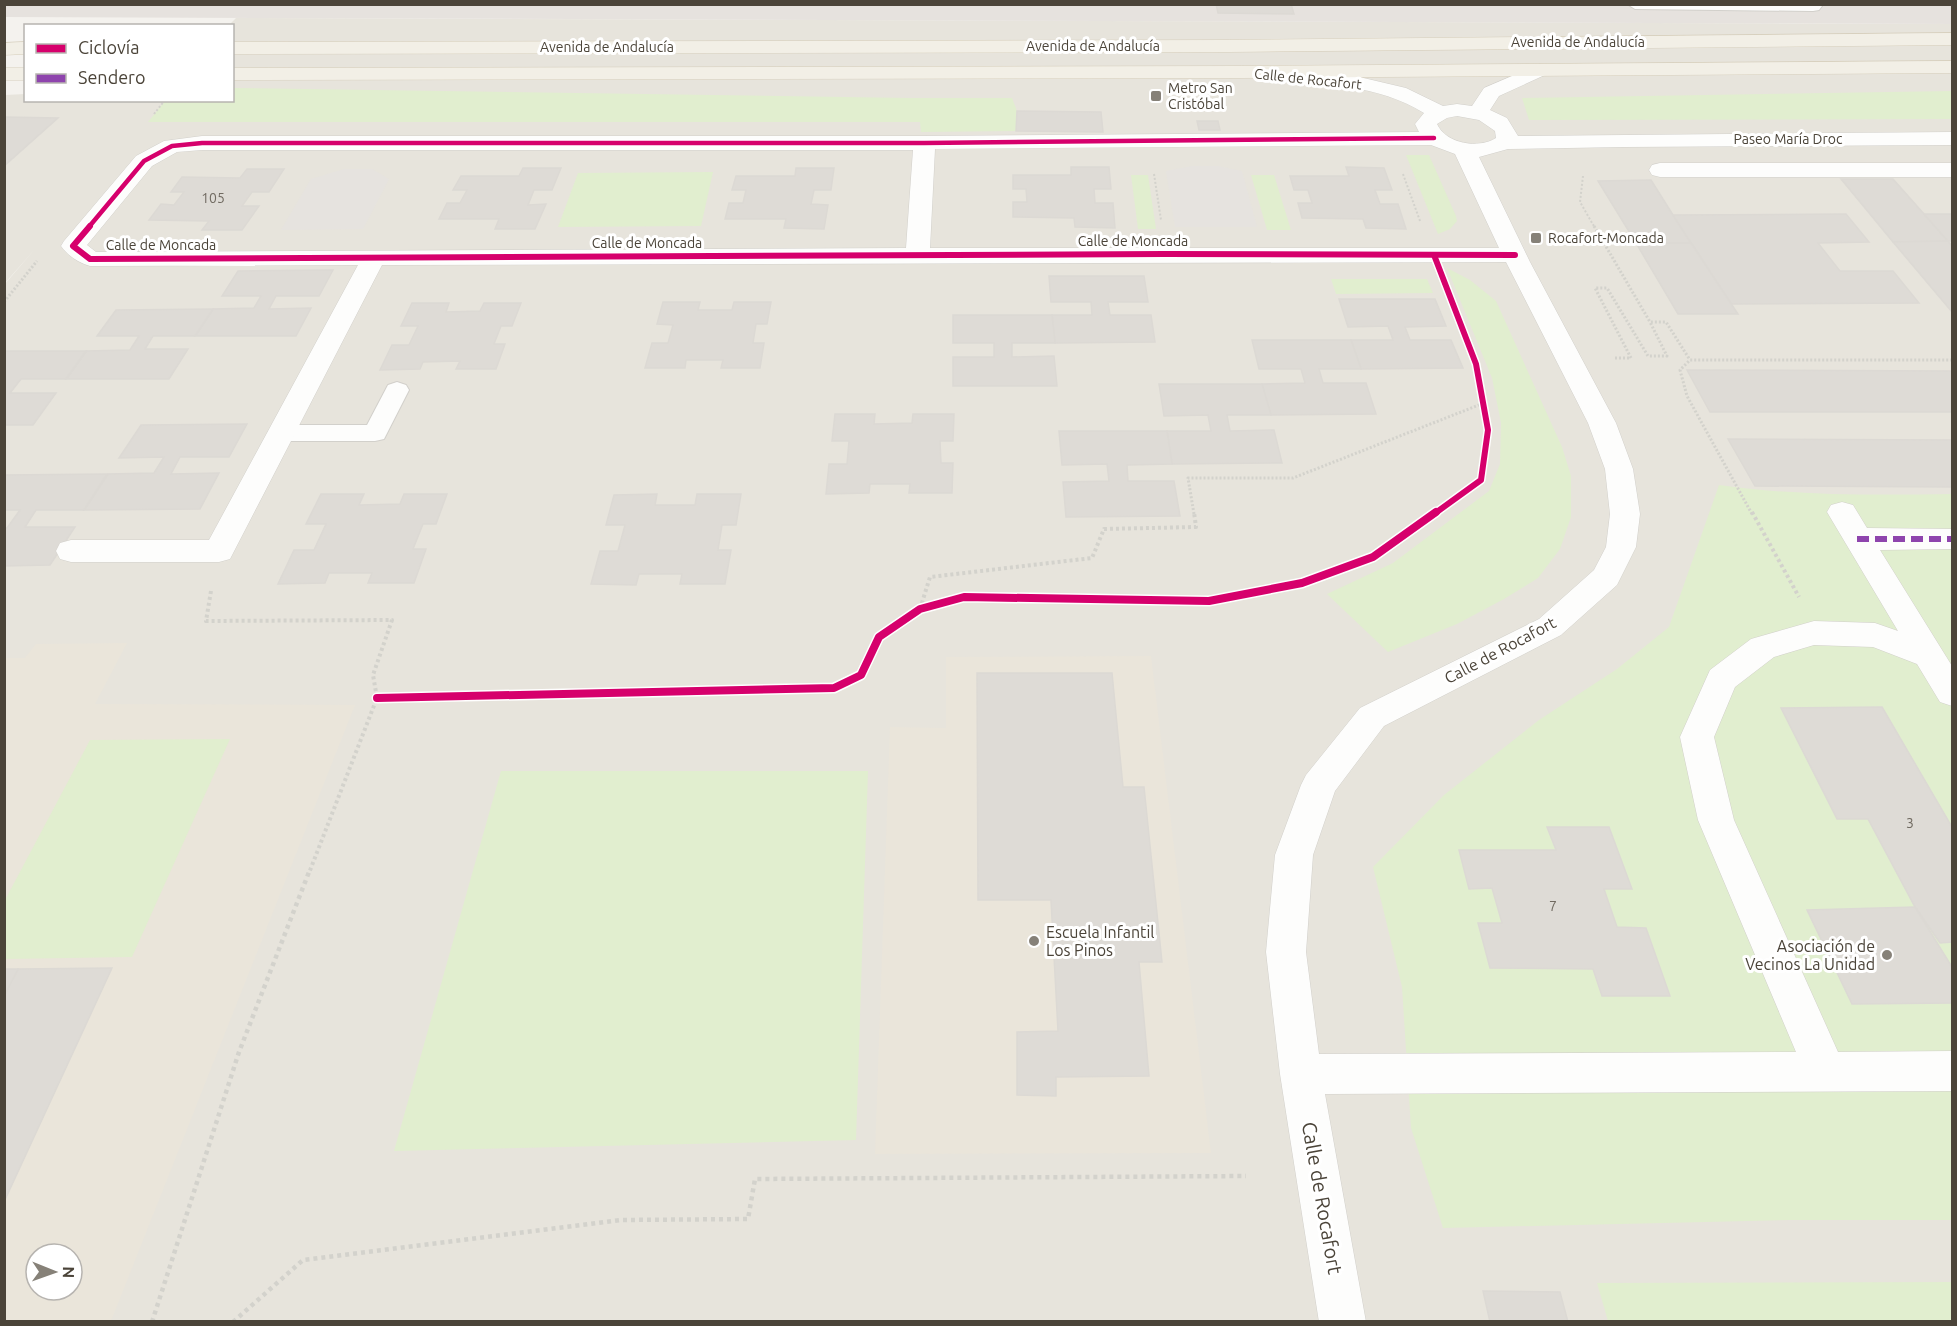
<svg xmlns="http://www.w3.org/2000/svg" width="1957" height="1326" font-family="Ubuntu,sans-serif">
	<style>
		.residential { fill: #e7e4dc; fill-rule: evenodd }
		.industrial { fill: #e6e2de }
		.education { fill: #eae5da; fill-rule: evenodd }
		.green { fill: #e1eecf }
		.parking { fill: #e6e3df }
		.building { fill: #dedbd6; stroke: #dcd9d4; stroke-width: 1.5 }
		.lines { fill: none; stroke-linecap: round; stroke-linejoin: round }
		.lane-casing { stroke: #d2d0cb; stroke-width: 2 }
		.street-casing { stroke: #d2d0cb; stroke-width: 1 }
		.primary-casing { stroke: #d6cebb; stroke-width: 1 }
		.path-far3 { stroke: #d3d2cc; stroke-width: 2; stroke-dasharray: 2 2; stroke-linecap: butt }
		.path-far2 { stroke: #d3d2cc; stroke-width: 3; stroke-dasharray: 2 2; stroke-linecap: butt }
		.path-far1 { stroke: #d3d2cc; stroke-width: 4; stroke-dasharray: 3 3; stroke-linecap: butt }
		.path { stroke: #d3d2cc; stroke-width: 4.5; stroke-dasharray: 4 4; stroke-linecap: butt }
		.lane { fill: #fdfdfc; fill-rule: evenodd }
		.street { fill: #fdfdfc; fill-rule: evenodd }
		.primary { fill: #f2efe6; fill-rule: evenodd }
		.quiet { stroke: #8e44ad; stroke-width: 6; stroke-dasharray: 12 6; stroke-linecap: butt }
		.cycleway-far2-casing { stroke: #fff; stroke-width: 7 }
		.cycleway-far1-casing { stroke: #fff; stroke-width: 9 }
		.cycleway-casing { stroke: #fff; stroke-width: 11 }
		.cycleway-far2 { stroke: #d6006c; stroke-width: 4.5 }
		.cycleway-far1 { stroke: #d6006c; stroke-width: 6 }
		.cycleway { stroke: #d6006c; stroke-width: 8 }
		.poi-dot { fill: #868178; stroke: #fff; stroke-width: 2 }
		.labels { text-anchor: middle; stroke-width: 6; stroke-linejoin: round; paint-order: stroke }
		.far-street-label { font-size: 14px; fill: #4b4439; stroke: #fff }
		.far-poi-label { font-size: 14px; fill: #4b4439; stroke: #fff; text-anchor: start }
		.number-label { font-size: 14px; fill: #706a61 }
		.street-label { font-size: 16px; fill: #4b4439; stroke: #fff }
		.poi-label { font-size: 16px; fill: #4b4439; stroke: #fff; text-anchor: start }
		.near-street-label { font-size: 20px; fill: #4b4439; stroke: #fff }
	</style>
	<rect width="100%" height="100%" fill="#f4f2ee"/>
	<!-- residential -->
	<path class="residential" d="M236,18L1952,24V1321H5L4,285L35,249L5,283V95L25,94L26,100H232V26L229,25ZM36,1254H72V1290H36Z"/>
	<!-- industrial -->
	<polygon class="industrial" points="5,4 1952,5 1952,24 5,17"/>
	<!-- education -->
	<g class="education">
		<path d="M127,643L95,704L355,705L111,1321H5L4,658H25L36,644ZM36,1254H72V1290H36Z"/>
		<polygon points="1151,656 1211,1153 875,1154 890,727 946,728 946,657"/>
	</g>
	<!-- green -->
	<g class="green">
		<polygon points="233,88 909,98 1012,98 1017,111 1016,131 921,132 920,122 148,122 165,101 232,100"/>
		<polygon points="1952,91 1952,119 1529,120 1522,98"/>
		<polygon points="1406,155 1429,155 1456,216 1457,221 1450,229 1438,234"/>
		<polygon points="713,172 701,226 558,227 578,173"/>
		<polygon points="1131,175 1148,175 1156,229 1138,229"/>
		<polygon points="1251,175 1274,175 1291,230 1267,230"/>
		<polygon points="1447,268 1470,280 1496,301 1562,447 1571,476 1571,517 1560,549 1538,578 1504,599 1457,624 1388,652 1327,594 1393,563 1489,491 1500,464 1501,423 1492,378"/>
		<polygon points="1331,279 1427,279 1433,293 1336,294"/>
		<path d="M1719,485C1796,496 1875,495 1952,494V1220H1789L1443,1228L1411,1128L1402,987L1373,867L1444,795L1539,720L1617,669L1669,627Z"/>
		<polygon points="230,739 132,957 5,959 5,900 90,740"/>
		<polygon points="501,771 868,771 856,1140 394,1151"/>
		<polygon points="1952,1282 1952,1322 1608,1321 1597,1283"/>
	</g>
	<!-- parking -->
	<g class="parking">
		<polygon points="1192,166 1218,166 1242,171 1257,227 1175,227 1166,171"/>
		<polygon points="344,169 372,169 389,179 363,229 281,230 311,179"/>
	</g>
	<!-- building -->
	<g class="building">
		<polygon points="1216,4 1291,4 1294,14 1218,13"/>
		<polygon points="1017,111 1101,112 1103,132 1016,131"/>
		<polygon points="4,117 58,118 4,166"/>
		<polygon points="1197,121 1218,121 1220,130 1199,130"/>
		<polygon points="1071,167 1109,167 1111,189 1094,189 1095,203 1113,203 1115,228 1075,227 1074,218 1013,217 1013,202 1027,202 1026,189 1013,189 1013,175 1071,175"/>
		<polygon points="1346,167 1384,168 1392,190 1375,190 1380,204 1398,204 1406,229 1366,228 1363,219 1302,218 1298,203 1312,203 1308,190 1294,190 1290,176 1349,176"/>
		<polygon points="523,168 561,168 552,190 534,190 528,205 546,204 535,229 495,229 499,219 439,219 447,203 460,203 467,190 453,190 461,176 519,176"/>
		<polygon points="796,168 834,168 831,190 814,190 811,204 828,205 824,229 784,228 786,219 725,219 729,203 743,203 746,190 732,190 736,176 795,176"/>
		<polygon points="247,169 284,169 269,192 252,192 242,206 259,206 242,230 202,230 209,221 149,220 161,204 174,205 184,192 171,192 182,177 240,178"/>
		<polygon points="1841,179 1893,179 1948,241 1893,242"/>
		<polygon points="1651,180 1673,215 1691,243 1636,243 1598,181"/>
		<polygon points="1846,214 1869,242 1818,243 1840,271 1893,271 1919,303 1731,304 1673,215"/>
		<polygon points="1924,214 1952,214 1952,241 1948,241"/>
		<polygon points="1948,241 1952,246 1952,312 1893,242"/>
		<polygon points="1636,243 1691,243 1738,314 1678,314"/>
		<polygon points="333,270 319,296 276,296 269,309 311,308 296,336 195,336 213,309 254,308 261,296 222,296 238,271"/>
		<polygon points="1049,276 1144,276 1148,302 1108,302 1110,315 1151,315 1155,342 1055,343 1052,315 1092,315 1091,302 1051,302"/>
		<polygon points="1339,299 1435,299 1446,326 1405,327 1410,340 1451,340 1463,368 1361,369 1351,340 1393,340 1388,326 1348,327"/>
		<polygon points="663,302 700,302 698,310 732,310 734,302 771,302 767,324 756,324 753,343 764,343 760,368 721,368 723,360 686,360 685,368 645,368 652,343 668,343 673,325 657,324"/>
		<polygon points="412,303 449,303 446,312 480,311 484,303 521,303 512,326 501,326 494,344 505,344 496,369 456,369 460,361 423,362 420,369 380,370 392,345 409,345 418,326 401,326"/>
		<polygon points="213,309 195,336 153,336 145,349 188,349 169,379 66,379 86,351 130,350 139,336 97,336 116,310"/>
		<polygon points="953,315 1052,315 1055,343 1012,343 1012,357 1054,356 1057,386 953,386 953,357 994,357 994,343 953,343"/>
		<polygon points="1252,340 1351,340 1361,369 1319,369 1323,383 1366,383 1376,414 1271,415 1262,384 1305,383 1301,369 1259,369"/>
		<polygon points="4,351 86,351 66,379 21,379 10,393 56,393 33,425 4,425"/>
		<polygon points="1687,370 1952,371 1952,412 1710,412"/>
		<polygon points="1159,384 1262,384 1271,415 1227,415 1230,431 1274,430 1282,463 1172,464 1167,431 1211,431 1208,415 1164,416"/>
		<polygon points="835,414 875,414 874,424 912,423 913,414 954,414 953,441 940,441 941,463 953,463 952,493 909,493 910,484 870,484 869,493 826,494 829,464 847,464 849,441 832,441"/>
		<polygon points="247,424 229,457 180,457 171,474 219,473 200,509 84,510 108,474 154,473 164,457 119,458 141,425"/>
		<polygon points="1059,431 1167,431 1172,464 1127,465 1128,481 1174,481 1180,516 1066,517 1063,482 1109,481 1107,464 1062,465"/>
		<polygon points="1728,439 1952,440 1952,487 1755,486"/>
		<polygon points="107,474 84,510 36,510 25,527 75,527 50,565 4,566 4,528 7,528 20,510 4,510 4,475"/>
		<polygon points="321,494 364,494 359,505 400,504 404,494 447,494 436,524 423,524 413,549 426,549 414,583 368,583 372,573 329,573 325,583 278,584 294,550 314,550 326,524 306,524"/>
		<polygon points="657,494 655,505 695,505 697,494 741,494 736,525 722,525 718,550 731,550 725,584 680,584 682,574 639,574 636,585 591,584 600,551 618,551 625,525 606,525 614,495"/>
		<polygon points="977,673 1112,673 1123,787 1144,787 1162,962 1139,962 1149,1076 1056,1077 1056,1096 1017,1095 1017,1032 1058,1031 1051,900 978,900"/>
		<polygon points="1882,707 1952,827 1952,942 1940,943 1915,907 1868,819 1837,819 1781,708"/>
		<polygon points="1547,827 1609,827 1632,889 1604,889 1617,927 1646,928 1670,996 1602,996 1593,969 1490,968 1478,923 1502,923 1492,888 1469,889 1459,850 1556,850"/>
		<polygon points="1915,907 1952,967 1952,1003 1852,1004 1807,910"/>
		<polygon points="112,968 4,1202 4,996 18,969"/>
		<polygon points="4,969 18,969 4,996"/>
		<polygon points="1483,1291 1560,1292 1568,1322 1490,1322"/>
	</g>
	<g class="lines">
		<defs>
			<g id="lane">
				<polygon points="1627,4 1821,4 1822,6 1819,10 1813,11 1635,9"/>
				<polygon points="397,382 406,385 409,390 384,439 375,441 281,441 272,439 268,433 272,427 281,425 367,425 388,385"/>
			</g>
			<g id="street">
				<path d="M1540,64L1547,66L1550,70L1547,74L1499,96L1490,110L1507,118L1518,136L1952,132V145L1624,147L1508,149L1479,157L1530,262L1616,423L1633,469L1640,514L1636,547L1617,585L1561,635L1384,726L1335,791L1313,855L1306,952L1319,1054L1796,1052L1698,820L1680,737L1710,670L1751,639L1814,621L1875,623L1898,631L1827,512L1831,505L1842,502L1853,505L1867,528L1952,529V549L1880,550L1952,666V706L1940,702L1917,664L1873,647L1814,645L1774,657L1735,687L1714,737L1734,820L1838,1052L1952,1051V1091L1325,1094L1366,1322H1319L1280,1074L1266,952L1275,855L1301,785L1306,775L1360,708L1539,619L1594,570L1606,547L1610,514L1605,469L1588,423L1506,262L382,265L230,559L219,562H71L60,559L56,551L60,543L71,540H209L358,265L90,266C79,263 68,256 61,246L64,241L136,156L164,141L202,136H924L1419,132L1415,124L1424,113C1376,83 1319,84 1264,80L1257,78L1254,74L1257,70L1264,68L1355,76L1406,88L1443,106L1457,104L1472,106L1484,88ZM1457,116L1479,120L1495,131L1496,138C1479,149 1446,144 1437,124L1447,118ZM1431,145L1455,154L1499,248H930L935,149ZM202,150H913L906,248L96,252L87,245L152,166L177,152Z"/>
				<polygon points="1660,163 1952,163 1952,177 1660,177 1652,175 1649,170 1652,165"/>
			</g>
			<g id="primary">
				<polygon points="1952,33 1952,45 1229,52 232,54 232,42 1229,40"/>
				<polygon points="26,42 26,54 4,55 4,43"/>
				<polygon points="1952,61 1952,73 1241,78 232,80 232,68 1241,66"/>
				<rect x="4" y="68" width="22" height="12"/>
			</g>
		</defs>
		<!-- lane casing -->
		<use href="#lane" class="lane-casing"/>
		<!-- street casing -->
		<use href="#street" class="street-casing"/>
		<!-- primary casing -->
		<use href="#primary" class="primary-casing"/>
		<!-- path-far3 -->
		<g class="path-far3">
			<polyline points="154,114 165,100"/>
			<polyline points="1154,174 1161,220"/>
			<polyline points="1403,174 1420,221"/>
			<polyline points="1583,176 1580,202 1595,228"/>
		</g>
		<!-- path-far2 -->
		<g class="path-far2">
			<polyline points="1594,226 1650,322"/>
			<polyline points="4,302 37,261"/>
			<polyline points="1615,358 1631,358 1595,288 1607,288 1648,356 1667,356 1650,322 1666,322 1690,360"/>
			<polyline points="1194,514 1188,478 1293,478 1484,403"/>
			<polyline points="1752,514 1687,396 1680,370 1690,360 1952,360"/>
		</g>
		<!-- path-far1 -->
		<g class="path-far1">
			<polyline points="1752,512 1799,597"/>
			<polyline points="211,591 206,621 392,620 373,675 377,698 309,873"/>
			<polyline points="920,609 930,577 1092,558 1104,529 1196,527 1194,512"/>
		</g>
		<!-- path -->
		<g class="path">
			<polyline points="152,1322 239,1052 309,872"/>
			<polyline points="233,1322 303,1260 621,1220 748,1219 755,1179 1246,1176"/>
		</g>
		<!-- lane -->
		<use href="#lane" class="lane"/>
		<!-- street -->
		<use href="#street" class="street"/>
		<!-- primary -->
		<use href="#primary" class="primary"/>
		<!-- quiet -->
		<polyline class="quiet" points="1857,539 1952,539"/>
		<defs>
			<polyline id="cycleway-far2" points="88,228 144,161 172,146 202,143 924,143 1434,138"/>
			<g id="cycleway-far1">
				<polyline points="90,226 73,246 90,259 1165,254 1515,255"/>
				<polyline points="1434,514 1481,480 1488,430 1476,364 1434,255"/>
			</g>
			<polyline id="cycleway" points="377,698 834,688 861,675 879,637 920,609 964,597 1209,601 1302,583 1373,557 1436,512"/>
		</defs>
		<!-- cycleway-far2 casing -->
		<use href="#cycleway-far2" class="cycleway-far2-casing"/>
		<!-- cycleway-far1 casing -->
		<use href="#cycleway-far1" class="cycleway-far1-casing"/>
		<!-- cycleway casing -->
		<use href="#cycleway" class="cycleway-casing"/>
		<!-- cycleway-far2 -->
		<use href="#cycleway-far2" class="cycleway-far2"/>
		<!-- cycleway-far1 -->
		<use href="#cycleway-far1" class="cycleway-far1"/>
		<!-- cycleway -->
		<use href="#cycleway" class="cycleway"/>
	</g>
	<!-- markers -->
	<g class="poi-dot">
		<rect x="1150" y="90" width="12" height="12" rx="3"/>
		<rect x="1530" y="232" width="12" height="12" rx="3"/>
		<circle cx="1034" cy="941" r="6"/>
		<circle cx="1887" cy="955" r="6"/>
	</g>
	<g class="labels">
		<!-- far-street labels -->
		<g class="far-street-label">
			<text x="1578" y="47">Avenida de Andalucía</text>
			<text x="1093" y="51">Avenida de Andalucía</text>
			<text x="607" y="52">Avenida de Andalucía</text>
			<text transform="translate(1308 79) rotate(6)" y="5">Calle de Rocafort</text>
			<text x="1788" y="144">Paseo María Droc</text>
			<text x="1133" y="246">Calle de Moncada</text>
			<text x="647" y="248">Calle de Moncada</text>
			<text x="161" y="250">Calle de Moncada</text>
		</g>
		<!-- far-poi labels -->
		<g class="far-poi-label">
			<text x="1168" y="93">Metro San<tspan x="1168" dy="16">Cristóbal</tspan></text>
			<text x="1548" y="243">Rocafort-Moncada</text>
		</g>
		<!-- number labels -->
		<g class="number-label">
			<text x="213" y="203">105</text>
			<text x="1910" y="828">3</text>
			<text x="1553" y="911">7</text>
		</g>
		<!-- street labels -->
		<g class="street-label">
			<text transform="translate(1500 650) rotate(-28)" y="6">Calle de Rocafort</text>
		</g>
		<!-- poi labels -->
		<g class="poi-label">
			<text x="1046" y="938">Escuela Infantil<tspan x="1046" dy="18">Los Pinos</tspan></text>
			<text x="1875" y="952" text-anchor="end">Asociación de<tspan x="1875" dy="18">Vecinos La Unidad</tspan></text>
		</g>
		<!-- near-street labels -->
		<g class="near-street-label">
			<text transform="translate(1322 1198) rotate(80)" y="7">Calle de Rocafort</text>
		</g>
	</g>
	<!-- border -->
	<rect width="1957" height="1326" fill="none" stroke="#4b4439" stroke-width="12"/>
	<!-- legend -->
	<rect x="24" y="24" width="210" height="78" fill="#ffffff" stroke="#b7b4b0" stroke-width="1.5"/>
	<rect x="36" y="44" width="30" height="9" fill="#d6006c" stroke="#b7b4b0" stroke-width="1.5"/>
	<text x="78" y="54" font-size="18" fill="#4b4439">Ciclovía</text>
	<rect x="36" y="74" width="30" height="9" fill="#8e44ad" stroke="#b7b4b0" stroke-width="1.5"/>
	<text x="78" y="84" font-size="18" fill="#4b4439">Sendero</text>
	<!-- north arrow -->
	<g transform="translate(54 1272) rotate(91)"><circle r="28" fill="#ffffff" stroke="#b7b4b0" stroke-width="1.5"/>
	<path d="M0-4.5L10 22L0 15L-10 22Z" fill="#868178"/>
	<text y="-9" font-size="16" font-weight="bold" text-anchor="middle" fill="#4b4439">N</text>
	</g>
</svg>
